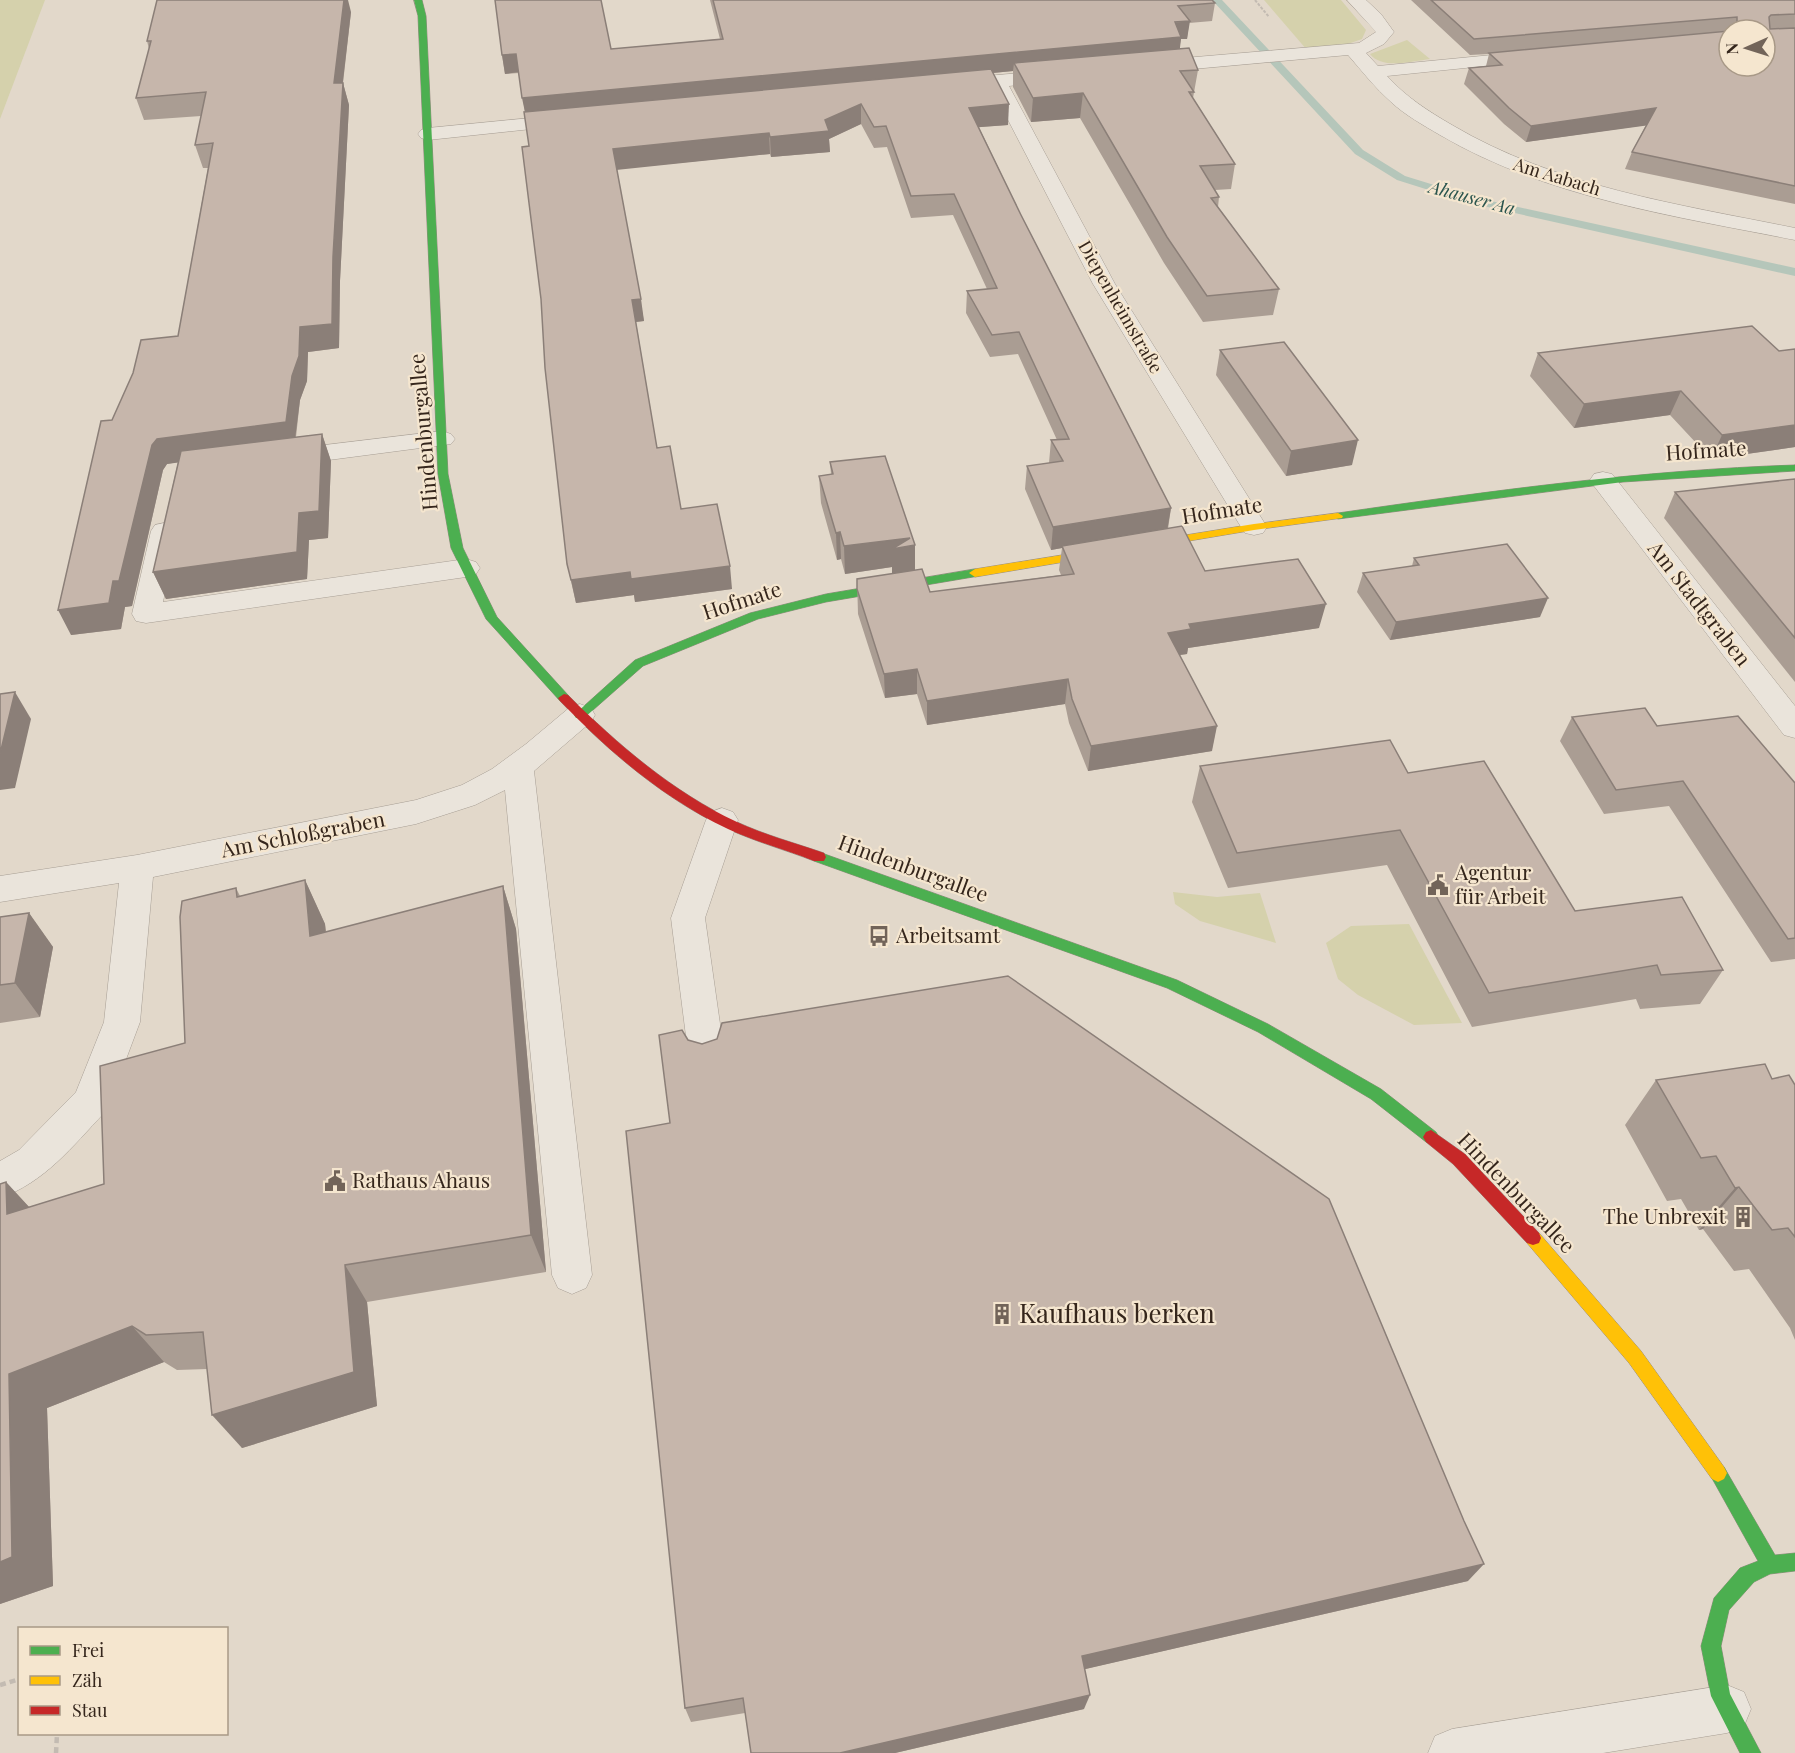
<svg xmlns="http://www.w3.org/2000/svg" width="1795" height="1753" font-family="'Playfair Display',serif">
	<style>
		.green { fill: #d5d1ac }
		.lines { fill: none; stroke-linecap: round; stroke-linejoin: round }
		.stream { fill: #b5c6ba; fill-rule: evenodd }
		.lane-casing { stroke: #a79e94; stroke-width: 1 }
		.street-casing { stroke: #a79e94; stroke-width: 1 }
		.fast-casing { stroke: #978d83; stroke-width: 1 }
		.slow-casing { stroke: #978d83; stroke-width: 1 }
		.jam-casing { stroke: #978d83; stroke-width: 1 }
		.path-far1 { stroke: #c3bbb2; stroke-width: 2; stroke-dasharray: 3 1.5; stroke-linecap: butt }
		.path { stroke: #c3bbb2; stroke-width: 4.5; stroke-dasharray: 6 4; stroke-linecap: butt }
		.lane { fill: #eae4db; fill-rule: evenodd }
		.street { fill: #eae4db; fill-rule: evenodd }
		.fast { fill: #4caf50; fill-rule: evenodd }
		.slow { fill: #ffc107; fill-rule: evenodd }
		.jam { fill: #c62828; fill-rule: evenodd }
		.wall { fill: #aa9d93; fill-rule: evenodd }
		.shaded-wall { fill: #8b7f78 }
		.building { fill: #c6b6ab; stroke: #8b7f78; stroke-width: 1.5 }
		.labels { text-anchor: middle; stroke-width: 4.5; stroke-linejoin: round; paint-order: stroke }
		.far-street-label { font-size: 18px; fill: #35261c; stroke: #f5e6cf }
		.far-water-label { font-size: 18px; font-style: italic; fill: #2b554e; stroke: #f5e6cf }
		.street-label { font-size: 21px; fill: #35261c; stroke: #f5e6cf }
		.poi-label { font-size: 21px; fill: #35261c; stroke: #f5e6cf; text-anchor: start }
		.near-poi-label { font-size: 26px; fill: #35261c; stroke: #f5e6cf; text-anchor: start }
	</style>
	<rect width="100%" height="100%" fill="#e2d8ca"/>
	<!-- green -->
	<g class="green">
		<polygon points="0,0 45,0 0,119"/>
		<polygon points="1264,0 1341,0 1366,30 1362,39 1345,45 1307,50"/>
		<path d="M1407,40L1430,59C1413,61 1382,70 1370,54Z"/>
		<polygon points="1173,892 1217,897 1260,893 1276,943 1200,921 1175,904"/>
		<polygon points="1409,924 1462,1023 1414,1025 1358,995 1338,979 1326,943 1351,926"/>
	</g>
	<g class="lines">
		<!-- stream -->
		<polygon class="stream" points="1212,0 1222,0 1363,150 1405,176 1473,197 1795,268 1795,276 1470,203 1397,180 1355,154"/>
		<defs>
			<g id="lane">
				<polygon points="442,431 451,434 455,439 451,444 283,466 274,463 270,458 274,453 283,450"/>
				<polygon points="164,523 173,525 177,531 163,602 466,559 476,562 480,568 476,574 466,577 146,623 136,621 132,614 151,531 155,525"/>
				<path d="M580,704L591,708L595,715L591,722L534,771L592,1275L586,1288L572,1294L558,1288L552,1275L505,790L475,805L416,824L153,877L140,1022L110,1102L104,1113C72,1147 45,1182 0,1198V1161L19,1150L76,1092L104,1022L119,883L0,902V876L137,855L416,800L462,785L492,769L526,744L569,708Z"/>
				<polygon points="722,808 733,812 738,820 705,918 724,1052 719,1063 706,1067 693,1063 688,1052 671,918 706,820 711,812"/>
			</g>
			<g id="street">
				<path d="M1347,0H1366L1381,14L1394,32L1384,44L1366,53L1378,66L1533,51L1539,52L1542,56L1539,60L1533,61L1387,76C1406,97 1428,111 1452,125C1557,187 1677,204 1795,228V240C1674,216 1548,198 1440,135C1423,125 1405,115 1391,102C1375,88 1362,71 1348,55L1149,73L1142,71L1140,67L1142,63L1149,61L1359,43L1376,32Z"/>
				<polygon points="1056,70 1063,72 1065,76 1063,80 1009,86 1115,284 1267,527 1263,533 1254,535 1245,533 1241,527 1093,284 991,87 952,91 945,89 943,85 945,81 952,79"/>
				<polygon points="572,114 579,116 582,120 579,124 428,140 421,138 418,134 421,130 428,128"/>
				<polygon points="1603,472 1612,474 1795,706 1795,738 1784,735 1594,486 1590,480 1594,474"/>
				<polygon points="1727,1685 1744,1692 1751,1709 1744,1726 1727,1733 1603,1753 1428,1753 1435,1736 1452,1729"/>
			</g>
			<g id="fast">
				<polygon points="414,0 422,0 426,16 448,474 463,548 497,617 568,695 570,698 564,702 560,701 486,619 451,548 438,474 418,16"/>
				<path d="M1795,465V471L1623,482L1338,519L1333,516L1338,513C1490,491 1641,470 1795,465Z"/>
				<polygon points="975,569 979,570 979,576 826,602 758,619 643,666 584,718 576,718 574,715 635,660 750,613 826,594"/>
				<polygon points="819,852 1177,980 1268,1024 1381,1089 1436,1132 1439,1137 1436,1142 1431,1144 1426,1142 1371,1099 1258,1032 1167,988 814,861 812,857 814,853"/>
				<polygon points="1718,1464 1724,1467 1775,1555 1795,1553 1795,1571 1770,1574 1754,1582 1729,1610 1721,1646 1730,1694 1761,1753 1740,1753 1711,1696 1701,1646 1714,1598 1740,1568 1758,1561 1709,1473 1712,1467"/>
			</g>
			<g id="slow">
				<polygon points="1338,513 1343,516 1342,518 1254,530 975,577 969,573 975,569 1254,524"/>
				<polygon points="1533,1231 1539,1233 1641,1351 1724,1467 1727,1473 1724,1479 1718,1482 1712,1479 1629,1363 1527,1243 1525,1238 1527,1233"/>
			</g>
			<g id="jam">
				<path d="M564,694L568,695C617,744 674,793 737,822C765,835 795,843 824,853L826,857L824,861H814C786,850 756,842 728,829C664,799 608,751 560,701L558,698Z"/>
				<polygon points="1431,1130 1465,1154 1539,1233 1541,1238 1539,1243 1533,1245 1527,1243 1453,1164 1426,1142 1423,1137 1426,1132"/>
			</g>
		</defs>
		<!-- lane casing -->
		<use href="#lane" class="lane-casing"/>
		<!-- street casing -->
		<use href="#street" class="street-casing"/>
		<!-- fast casing -->
		<use href="#fast" class="fast-casing"/>
		<!-- slow casing -->
		<use href="#slow" class="slow-casing"/>
		<!-- jam casing -->
		<use href="#jam" class="jam-casing"/>
		<!-- path-far1 -->
		<polyline class="path-far1" points="1255,0 1269,17"/>
		<!-- path -->
		<g class="path">
			<polyline points="0,1685 20,1679"/>
			<polyline points="56,1753 57,1734"/>
		</g>
		<!-- lane -->
		<use href="#lane" class="lane"/>
		<!-- street -->
		<use href="#street" class="street"/>
		<!-- fast -->
		<use href="#fast" class="fast"/>
		<!-- slow -->
		<use href="#slow" class="slow"/>
		<!-- jam -->
		<use href="#jam" class="jam"/>
	</g>
	<!-- wall -->
	<g class="wall">
		<polygon points="710,0 1212,0 1215,3 1212,21 1189,23 1187,39 1181,39 1179,49 1198,70 1193,98 1235,164 1231,189 1215,190 1219,197 1218,207 1279,289 1273,315 1203,322 1164,263 1080,118 1031,122 1013,87 1013,71 993,73 1008,125 979,127 1021,215 1171,508 1168,529 1205,571 1319,628 1188,648 1187,654 1180,655 1212,751 1088,771 1069,723 1065,704 927,725 917,694 885,698 858,614 857,579 892,574 892,567 845,574 841,559 837,560 821,503 819,476 831,474 830,462 915,545 915,570 930,592 1061,575 1059,570 1062,548 1051,550 1025,489 1027,466 1049,463 1051,440 1057,440 1018,354 990,357 966,313 967,291 987,289 953,215 911,218 887,147 874,148 861,124 829,139 830,152 771,157 770,154 617,169 644,321 636,322 657,448 681,509 732,589 635,602 634,595 576,603 567,564 529,146 525,112 519,73 505,74 502,55 611,49 720,39"/>
		<path d="M1411,0H1795V204L1625,169L1632,152L1646,125L1526,142L1504,124L1464,84L1469,68L1486,66L1489,54L1470,55ZM1729,30H1765L1729,66Z"/>
		<polygon points="351,12 343,83 349,105 340,281 339,348 308,352 307,381 300,400 296,437 322,434 331,461 328,538 309,540 307,579 166,599 153,572 178,462 167,464 163,470 132,606 125,607 121,629 71,635 112,420 178,336 208,168 203,168 195,145 201,116 144,120 136,98 149,49 147,41"/>
		<polygon points="1795,349 1795,447 1711,459 1670,415 1574,428 1530,376 1538,353 1779,351"/>
		<polygon points="1220,350 1352,465 1286,476 1216,375"/>
		<polygon points="1795,479 1795,682 1664,518 1675,492"/>
		<polygon points="1414,558 1540,617 1390,640 1357,592 1363,573 1412,566"/>
		<polygon points="1572,717 1657,726 1795,783 1795,959 1771,962 1669,806 1604,814 1560,741"/>
		<polygon points="1200,766 1408,773 1575,911 1723,970 1700,1004 1640,1009 1636,999 1472,1027 1387,865 1228,888 1192,802"/>
		<polygon points="305,880 325,924 326,932 503,886 516,929 546,1272 367,1302 377,1406 242,1448 207,1369 177,1370 164,1362 47,1408 53,1586 0,1604 0,1184 6,1182 29,1207 104,1184 185,1043 236,888 240,896"/>
		<polygon points="29,913 53,947 40,1017 0,1023 0,917"/>
		<polygon points="688,1040 1468,1581 1085,1669 1084,1709 895,1753 751,1753 745,1713 691,1722 685,1708 670,1123"/>
		<polygon points="1772,1079 1795,1085 1795,1340 1790,1328 1749,1269 1734,1271 1703,1229 1699,1230 1681,1199 1667,1201 1625,1125 1656,1080"/>
	</g>
	<!-- shaded-wall -->
	<g class="shaded-wall">
		<polygon points="344,0 348,0 351,12 340,106 334,83"/>
		<polygon points="1190,21 1187,39 1181,39 1179,56 1014,63 1013,71 526,117 522,98"/>
		<polygon points="516,54 519,72 505,74 502,55"/>
		<polygon points="343,83 349,105 340,281 339,348 308,352 307,381 300,400 294,447 167,464 163,470 132,606 125,607 121,629 71,635 58,610 113,581 152,445 157,439 292,376 300,327 333,257"/>
		<polygon points="1083,93 1080,118 1031,122 1033,98"/>
		<polygon points="861,104 861,124 829,139 830,152 771,157 770,137 825,120"/>
		<polygon points="1009,104 1008,125 968,128 969,108"/>
		<polygon points="1656,108 1650,125 1526,142 1531,126"/>
		<polygon points="769,133 770,154 616,170 613,149"/>
		<polygon points="641,299 644,321 635,322 632,300"/>
		<polygon points="1681,391 1670,415 1574,428 1584,404"/>
		<polygon points="1795,425 1795,447 1711,459 1722,435"/>
		<polygon points="322,434 331,461 328,538 309,540 307,579 166,599 153,572 299,513"/>
		<polygon points="1358,440 1352,465 1286,476 1291,451"/>
		<polygon points="1171,508 1167,531 1062,546 1062,548 1051,550 1053,527"/>
		<polygon points="840,532 841,559 837,560 836,533"/>
		<polygon points="910,538 915,545 915,572 892,576 892,567 845,574 844,546"/>
		<polygon points="730,566 732,589 635,602 634,595 576,603 571,580 630,572"/>
		<polygon points="1548,598 1540,617 1390,640 1396,622"/>
		<polygon points="1326,604 1319,628 1188,648 1187,654 1164,657 1168,633 1189,624"/>
		<polygon points="917,669 917,694 885,698 884,674"/>
		<polygon points="1068,679 1065,704 927,725 927,701"/>
		<polygon points="15,692 31,719 15,788 0,790 0,754"/>
		<polygon points="1217,726 1212,751 1088,771 1091,746"/>
		<polygon points="305,880 325,924 330,979 310,936"/>
		<polygon points="503,886 516,929 546,1272 531,1235"/>
		<polygon points="29,913 53,947 40,1017 15,983"/>
		<polygon points="6,1182 41,1220 7,1214"/>
		<polygon points="1739,1187 1703,1229 1699,1230 1735,1188"/>
		<polygon points="345,1265 367,1302 377,1406 242,1448 212,1415"/>
		<polygon points="132,1326 164,1362 47,1408 53,1586 0,1604 0,1562 9,1374"/>
		<polygon points="1484,1564 1468,1581 1077,1671 1082,1656"/>
		<polygon points="1090,1695 1084,1709 895,1753 840,1753"/>
	</g>
	<!-- building -->
	<g class="building">
		<polygon points="157,0 344,0 334,83 343,83 333,257 332,324 300,327 299,356 292,376 286,422 157,439 152,445 119,581 113,581 109,603 58,610 101,421 112,420 133,373 141,340 178,336 213,143 195,145 206,92 136,98 151,41 147,41"/>
		<polygon points="495,0 601,0 611,49 723,39 713,0 1212,0 1215,3 1178,6 1190,21 1175,22 1181,37 522,98 516,54 502,55"/>
		<polygon points="1431,0 1795,0 1795,14 1771,15 1769,17 1770,29 1795,28 1795,186 1632,152 1656,108 1531,126 1509,108 1469,68 1502,65 1489,53 1729,31 1729,66 1765,66 1765,30 1736,30 1737,28 1737,17 1474,39"/>
		<polygon points="1189,48 1198,70 1180,71 1194,92 1189,92 1235,164 1200,166 1219,197 1211,198 1279,289 1207,296 1167,237 1083,93 1033,98 1014,63"/>
		<polygon points="991,69 1009,104 969,108 1021,215 1171,508 1053,527 1027,466 1063,461 1051,440 1069,439 1019,332 992,335 967,291 997,288 954,194 911,196 886,126 874,127 861,104 825,120 829,131 770,137 769,133 613,149 641,299 632,300 657,448 670,446 681,509 717,504 730,566 631,579 630,572 571,580 567,564 545,368 541,299 522,147 529,146 524,112"/>
		<polygon points="1752,326 1779,351 1795,349 1795,425 1722,435 1681,391 1584,404 1538,353"/>
		<polygon points="1284,342 1358,440 1291,451 1220,350"/>
		<polygon points="322,434 319,511 299,513 297,552 153,572 181,451"/>
		<polygon points="885,456 915,545 892,549 910,538 844,546 840,532 836,533 819,476 833,474 830,462"/>
		<polygon points="1795,479 1795,638 1675,492"/>
		<polygon points="1182,526 1205,571 1298,559 1326,604 1189,624 1191,629 1168,633 1217,726 1091,746 1072,699 1068,679 927,701 917,669 884,674 857,589 857,579 922,569 930,592 1074,574 1062,546"/>
		<polygon points="1507,544 1548,598 1396,622 1363,573 1419,565 1414,558"/>
		<polygon points="15,692 0,754 0,694"/>
		<polygon points="1645,708 1657,726 1738,716 1795,783 1795,938 1788,939 1683,781 1616,790 1572,717"/>
		<polygon points="1390,740 1408,773 1484,761 1575,911 1682,897 1723,970 1661,975 1657,965 1489,993 1400,830 1237,853 1200,766"/>
		<polygon points="305,880 310,936 503,886 531,1235 345,1265 354,1372 212,1415 203,1332 146,1335 132,1326 9,1374 12,1557 0,1562 0,1184 6,1182 7,1214 104,1184 100,1066 185,1043 180,917 182,901 236,888 237,897"/>
		<polygon points="29,913 15,983 0,985 0,917"/>
		<polygon points="1008,976 1329,1199 1464,1521 1484,1564 1082,1656 1090,1695 840,1753 751,1753 743,1698 685,1708 626,1131 670,1123 659,1035 682,1030 688,1040 702,1044 717,1039 722,1023"/>
		<polygon points="1765,1064 1772,1079 1789,1075 1795,1085 1795,1237 1788,1228 1772,1230 1739,1187 1735,1188 1716,1156 1701,1158 1656,1080"/>
	</g>
	<!-- icons -->
	<defs>
		<symbol id="civic-bare" viewBox="-9 -9 18 18"><path d="M-.6-6.5H3V-4.5H.6V-3L4-1V1h2V6H-6V1h2V-1L-.6-3ZM-1.2 2.5V6h2.4V2.5Z" fill="#726459" stroke="#f5e6cf" stroke-width="2.5" paint-order="stroke"/></symbol>
		<symbol id="bus-bare" viewBox="-9 -9 18 18"><path d="M-5-6H5V4H4V6H2V4H-2V6H-4V4H-5ZM-3.5-4V0h7V-4ZM-3.5 1.2v1.5H-2V1.2ZM2 1.2v1.5H3.5V1.2Z" fill="#726459" stroke="#f5e6cf" stroke-width="2.5" paint-order="stroke"/></symbol>
		<symbol id="building-bare" viewBox="-9 -9 18 18"><path d="M-4-6H4V6H1V3H-1V6H-4ZM-2.5-4.3h1.7v1.8h-1.7ZM.8-4.3h1.7v1.8H.8ZM-2.5-1h1.7V.8h-1.7ZM.8-1h1.7V.8H.8Z" fill="#726459" stroke="#f5e6cf" stroke-width="2.5" paint-order="stroke"/></symbol>
	</defs>
	<g fill-rule="evenodd">
		<use href="#civic-bare" x="1423" y="870" width="30" height="30"/>
		<use href="#bus-bare" x="864" y="921" width="30" height="30"/>
		<use href="#civic-bare" x="320" y="1166" width="30" height="30"/>
		<use href="#building-bare" x="1728" y="1202" width="30" height="30"/>
		<use href="#building-bare" x="987" y="1299" width="30" height="30"/>
	</g>
	<g class="labels">
		<!-- far-street labels -->
		<g class="far-street-label">
			<text transform="translate(1557 177) rotate(17)" y="6">Am Aabach</text>
			<text transform="translate(1120 307) rotate(60)" y="6">Diepenheimstraße</text>
		</g>
		<!-- far-water labels -->
		<g class="far-water-label">
			<text transform="translate(1472 198) rotate(15)" y="6">Ahauser Aa</text>
		</g>
		<!-- street labels -->
		<g class="street-label">
			<text transform="translate(424 432) rotate(-95)" y="7">Hindenburgallee</text>
			<text transform="translate(1706 451) rotate(-4)" y="7">Hofmate</text>
			<text transform="translate(1222 511) rotate(-9)" y="7">Hofmate</text>
			<text transform="translate(742 601) rotate(-18)" y="7">Hofmate</text>
			<text transform="translate(1699 604) rotate(52)" y="7">Am Stadtgraben</text>
			<text transform="translate(303 835) rotate(-11)" y="7">Am Schloßgraben</text>
			<text transform="translate(913 869) rotate(20)" y="7">Hindenburgallee</text>
			<text transform="translate(1516 1193) rotate(46)" y="7">Hindenburgallee</text>
		</g>
		<!-- poi labels -->
		<g class="poi-label">
			<text x="1455" y="880">Agentur<tspan x="1455" dy="24">für Arbeit</tspan></text>
			<text x="896" y="943">Arbeitsamt</text>
			<text x="352" y="1188">Rathaus Ahaus</text>
			<text x="1726" y="1224" text-anchor="end">The Unbrexit</text>
		</g>
		<!-- near-poi labels -->
		<g class="near-poi-label">
			<text x="1019" y="1323">Kaufhaus berken</text>
		</g>
	</g>
	<!-- legend -->
	<rect x="18" y="1627" width="210" height="108" fill="#f5e6cf" stroke="#a89987" stroke-width="1.5"/>
	<rect x="30" y="1646" width="30" height="9" fill="#4caf50" stroke="#a89987" stroke-width="1.5"/>
	<text x="72" y="1657" font-size="18" fill="#35261c">Frei</text>
	<rect x="30" y="1676" width="30" height="9" fill="#ffc107" stroke="#a89987" stroke-width="1.5"/>
	<text x="72" y="1687" font-size="18" fill="#35261c">Zäh</text>
	<rect x="30" y="1706" width="30" height="9" fill="#c62828" stroke="#a89987" stroke-width="1.5"/>
	<text x="72" y="1717" font-size="18" fill="#35261c">Stau</text>
	<!-- north arrow -->
	<g transform="translate(1747 48) rotate(267)"><circle r="28" fill="#f5e6cf" stroke="#a89987" stroke-width="1.5"/>
	<path d="M0-4.5L10 22L0 15L-10 22Z" fill="#726459"/>
	<text y="-9" font-size="16" font-weight="bold" text-anchor="middle" fill="#35261c">N</text>
	</g>
</svg>
